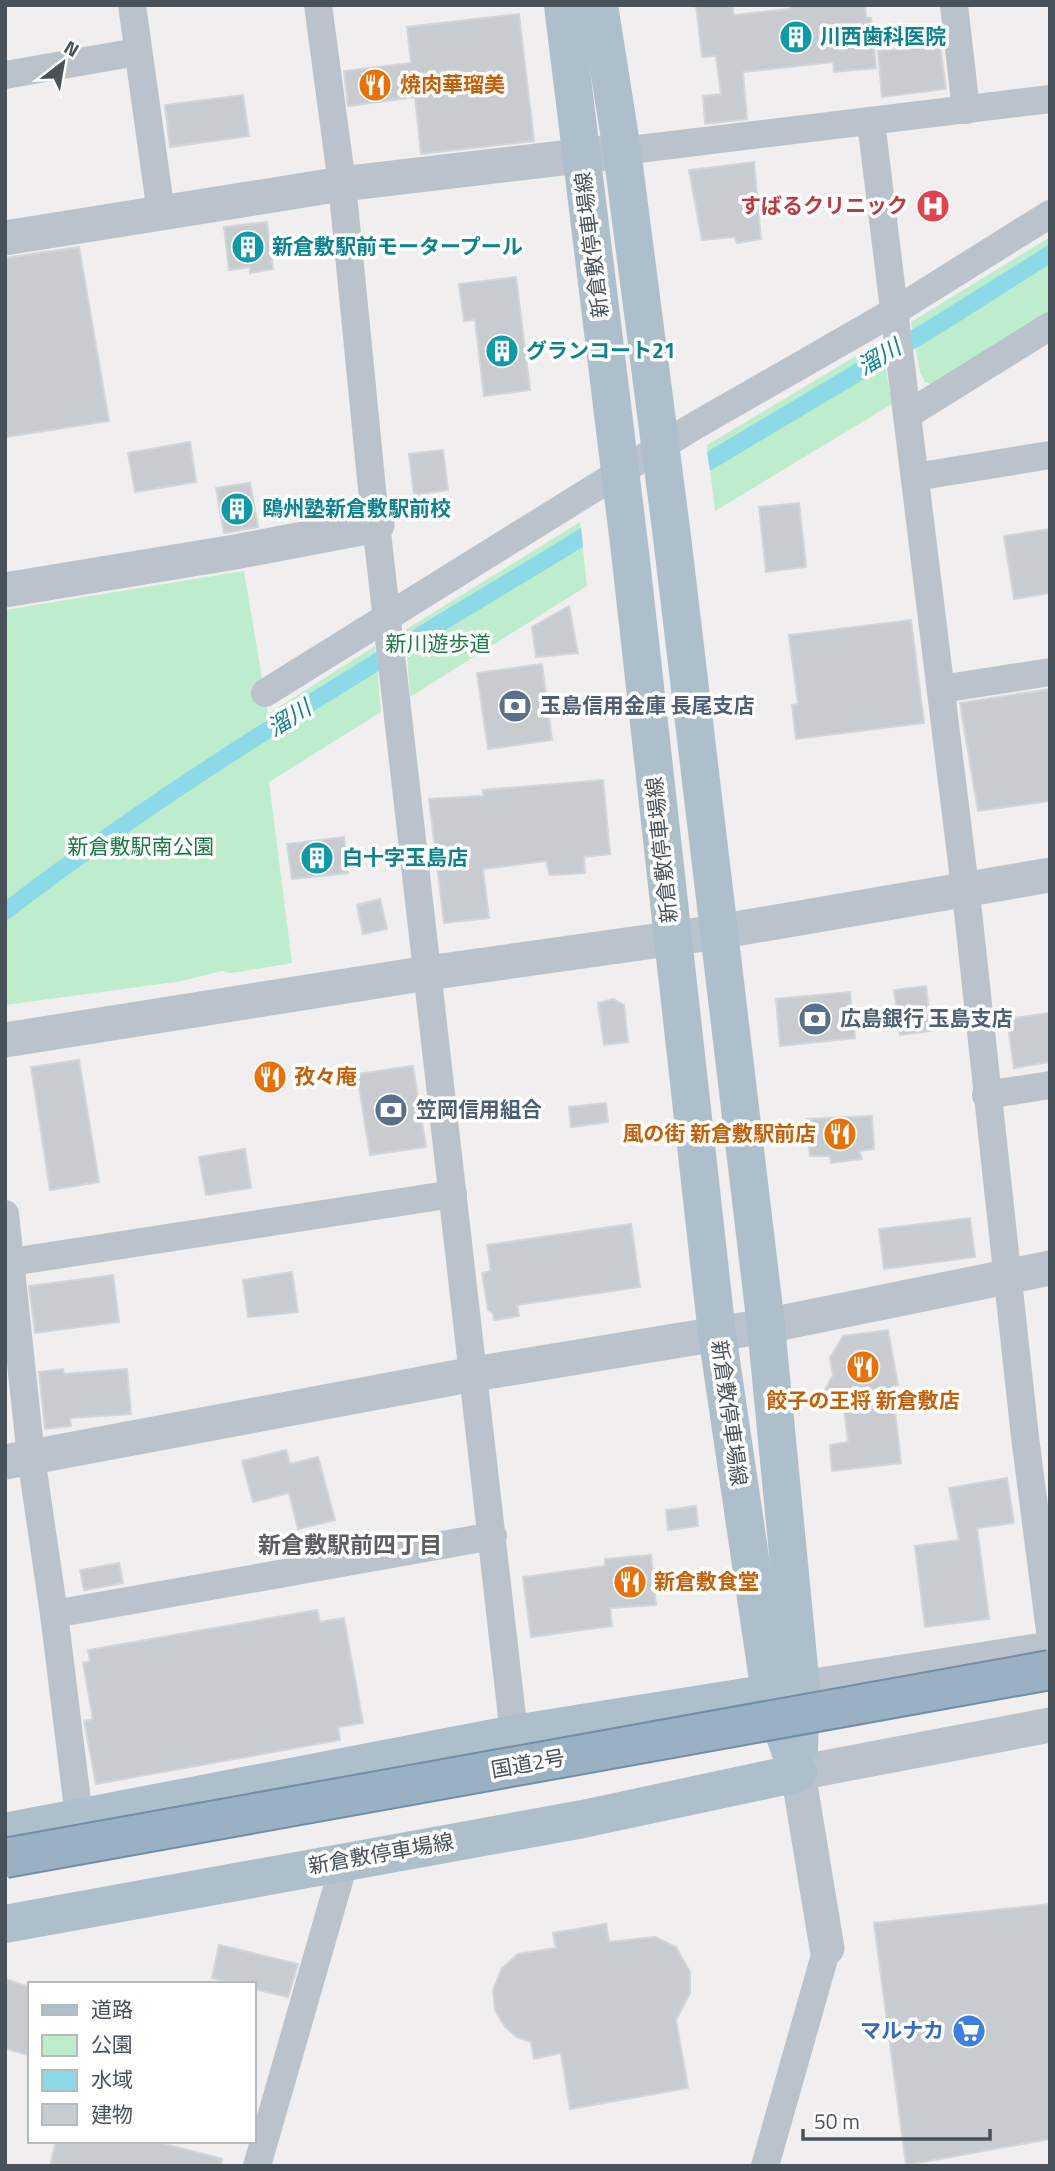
<svg xmlns="http://www.w3.org/2000/svg" width="1055" height="2171" font-family="'Titillium Web','Noto Sans JP',sans-serif">
	<style>
		.green { fill: #bdedcd }
		.water { fill: #8cdae8 }
		.building { fill: #c8cbd0; stroke: #d2d5d9; stroke-width: 2 }
		.lines { fill: none; stroke-linecap: round; stroke-linejoin: round }
		.minor { stroke: #bac3cb; stroke-width: 28 }
		.tertiary { stroke: #bac3cb; stroke-width: 35 }
		.primary { stroke: #aebfcc; stroke-width: 38 }
		.trunk-bridge-casing { stroke: #728ea7; stroke-width: 42; stroke-linecap: butt }
		.trunk-bridge { stroke: #9ab1c4; stroke-width: 38 }
		.labels { text-anchor: middle; stroke-width: 7; stroke-linejoin: round; paint-order: stroke }
		.culture-label { font-size: 21px; font-weight: bold; fill: #0d838f; stroke: #fff; text-anchor: start }
		.food-label { font-size: 21px; font-weight: bold; fill: #c56008; stroke: #fff; text-anchor: start }
		.health-label { font-size: 21px; font-weight: bold; fill: #be3a42; stroke: #fff; text-anchor: end }
		.street-label { font-size: 21px; fill: #47525b; stroke: #fff }
		.park-label { font-size: 21px; fill: #1a7945; stroke: #fff }
		.service-label { font-size: 21px; font-weight: bold; fill: #4e5e75; stroke: #fff; text-anchor: start }
		.shop-label { font-size: 21px; font-weight: bold; fill: #366cbe; stroke: #fff; text-anchor: end }
		.water-label { font-size: 23px; font-style: italic; fill: #118094; stroke: #fff }
		.neighbourhood-label { font-size: 23px; font-weight: bold; fill: #5b5f63; stroke: #fff }
	</style>
	<rect width="100%" height="100%" fill="#f0eeee"/>
	<!-- green -->
	<g class="green">
		<polygon points="1050,237 1050,313 931,384 925,382 920,372 911,322"/>
		<polygon points="881,341 892,404 715,511 707,445"/>
		<polygon points="580,522 587,586 410,697 405,630"/>
		<polygon points="244,571 268,714 375,646 381,712 269,782 292,963 231,973 222,971 182,981 5,1005 5,610"/>
	</g>
	<!-- water -->
	<g class="water">
		<polygon points="1050,244 1050,264 943,332 710,471 707,452 930,319"/>
		<path d="M581,528L583,547C387,666 187,782 5,922V901C187,762 386,647 581,528Z"/>
	</g>
	<!-- building -->
	<g class="building">
		<polygon points="696,5 732,5 734,15 790,9 790,5 865,5 866,18 871,18 876,68 834,72 833,62 743,72 747,119 705,124 703,96 721,94 716,56 702,57"/>
		<polygon points="519,14 534,141 421,154 415,97 348,106 344,71 411,63 407,27"/>
		<polygon points="940,45 946,89 882,97 878,51"/>
		<polygon points="243,95 249,136 170,147 165,105"/>
		<polygon points="754,162 761,239 737,243 735,237 702,240 689,170"/>
		<polygon points="267,222 273,269 250,273 250,267 229,270 224,227"/>
		<polygon points="79,247 109,421 5,437 5,258"/>
		<polygon points="516,277 530,390 484,396 475,320 464,321 459,284"/>
		<polygon points="190,442 196,482 135,492 128,453"/>
		<polygon points="443,450 448,490 414,495 409,454"/>
		<polygon points="250,483 258,527 224,533 216,488"/>
		<polygon points="799,503 806,567 766,572 759,507"/>
		<polygon points="1050,529 1050,593 1014,599 1004,536"/>
		<polygon points="569,606 578,653 536,657 532,627"/>
		<polygon points="911,620 924,723 796,739 792,705 798,704 789,635"/>
		<polygon points="542,664 552,740 488,749 477,673"/>
		<polygon points="1050,689 1050,801 978,811 960,703"/>
		<polygon points="603,780 610,854 584,857 585,873 550,875 546,861 483,869 489,918 444,923 429,799 483,796 483,790"/>
		<polygon points="344,837 348,873 292,879 287,844"/>
		<polygon points="380,899 387,929 363,934 357,905"/>
		<polygon points="926,986 931,1031 900,1035 894,990"/>
		<polygon points="850,992 855,1038 780,1046 776,999"/>
		<polygon points="613,999 624,1005 628,1042 604,1045 598,1003"/>
		<polygon points="1050,1013 1050,1062 1014,1068 1007,1019"/>
		<polygon points="79,1060 99,1182 50,1190 31,1067"/>
		<polygon points="413,1066 426,1147 370,1155 357,1074"/>
		<polygon points="606,1103 608,1122 571,1127 569,1107"/>
		<polygon points="872,1116 874,1149 859,1151 862,1159 831,1163 830,1156 810,1156 806,1119"/>
		<polygon points="245,1149 251,1188 206,1195 199,1157"/>
		<polygon points="970,1218 975,1257 884,1269 879,1229"/>
		<polygon points="631,1224 640,1287 517,1305 519,1316 494,1320 493,1313 488,1310 482,1273 491,1271 487,1245"/>
		<polygon points="292,1272 298,1312 248,1317 243,1280"/>
		<polygon points="113,1275 119,1322 35,1333 29,1286"/>
		<polygon points="888,1330 898,1385 892,1386 901,1463 832,1471 830,1445 848,1442 843,1400 825,1390 833,1375 830,1358 843,1336"/>
		<polygon points="63,1369 64,1374 127,1369 131,1414 70,1418 71,1426 45,1429 39,1372"/>
		<polygon points="286,1450 290,1464 318,1457 335,1520 298,1529 289,1493 253,1502 242,1461"/>
		<polygon points="1007,1478 1014,1523 977,1528 989,1619 925,1627 915,1546 959,1540 949,1488"/>
		<polygon points="696,1506 698,1526 668,1530 666,1510"/>
		<polygon points="651,1555 656,1605 610,1608 612,1626 531,1637 523,1577 605,1566 605,1559"/>
		<polygon points="119,1563 123,1583 84,1590 80,1570"/>
		<polygon points="317,1610 320,1622 344,1618 363,1723 338,1727 340,1740 96,1784 84,1721 93,1719 83,1663 90,1661 88,1650"/>
		<polygon points="1050,1904 1050,2139 906,2165 874,1923"/>
		<polygon points="606,1924 609,1942 655,1937 676,1947 690,1972 690,1993 676,2020 688,2088 570,2109 561,2053 534,2059 531,2042 517,2037 505,2027 495,2010 493,1990 502,1968 518,1954 556,1948 553,1933"/>
		<polygon points="219,1945 298,1964 288,1997 254,1989 254,1984 234,1984 212,1978"/>
		<polygon points="5,1979 30,1987 30,2056 5,2048"/>
		<polygon points="56,2141 154,2141 222,2159 221,2166 50,2166"/>
	</g>
	<g class="lines">
		<!-- minor -->
		<g class="minor">
			<polyline points="132,5 161,213"/>
			<polyline points="318,5 342,184 372,489 514,1734"/>
			<polyline points="954,5 966,110"/>
			<polyline points="5,75 137,52"/>
			<polyline points="871,122 968,912 1025,1437 1050,1631"/>
			<polyline points="622,151 1050,99"/>
			<polyline points="907,415 1050,326"/>
			<polyline points="915,477 1050,455"/>
			<polyline points="941,689 1050,672"/>
			<polyline points="265,693 691,428 895,311 1050,214"/>
			<polyline points="986,1095 1050,1085"/>
			<polyline points="5,1214 31,1457 54,1614 79,1817"/>
			<polyline points="11,1262 453,1194"/>
			<polyline points="54,1614 493,1536"/>
			<polyline points="257,2166 345,1860"/>
			<polyline points="765,2166 827,1948"/>
		</g>
		<!-- tertiary -->
		<g class="tertiary">
			<polyline points="5,238 342,184 622,151"/>
			<polyline points="5,590 235,552 377,525"/>
			<polyline points="5,1040 428,973 718,932 1050,875"/>
			<polyline points="5,1462 474,1374 766,1326 1050,1268"/>
			<polyline points="801,1688 1050,1649"/>
			<polyline points="827,1948 798,1773 1050,1725"/>
		</g>
		<!-- primary -->
		<g class="primary">
			<polyline points="563,5 630,552 717,1334 770,1693 798,1773"/>
			<polyline points="599,5 622,151 671,529 766,1326 801,1688 799,1748"/>
			<polyline points="5,1832 514,1734 795,1689"/>
			<polyline points="5,1924 583,1819 798,1773"/>
		</g>
		<defs>
			<polyline id="trunk-bridge" points="5,1858 1050,1670"/>
		</defs>
		<!-- trunk-bridge casing -->
		<use href="#trunk-bridge" class="trunk-bridge-casing"/>
		<!-- trunk-bridge -->
		<use href="#trunk-bridge" class="trunk-bridge"/>
	</g>
	<!-- icons -->
	<defs>
		<symbol id="building-disc" viewBox="-11 -11 22 22"><circle r="9.5" fill="#0f9aa8" stroke="#fff"/><path d="M-4-6H4V6H1V3H-1V6H-4ZM-2.5-4.3h1.7v1.8h-1.7ZM.8-4.3h1.7v1.8H.8ZM-2.5-1h1.7V.8h-1.7ZM.8-1h1.7V.8H.8Z" fill="#fff"/></symbol>
		<symbol id="restaurant-disc" viewBox="-11 -11 22 22"><circle r="9.5" fill="#e8710a" stroke="#fff"/><path d="M-5-6h1v4h1v-4h1v4h1v-4h1v5L-1.5 .5V6h-2V.5L-5-1ZM5-6V6H3V1.5H1.5Q1.5-4 5-6Z" fill="#fff"/></symbol>
		<symbol id="hospital-disc" viewBox="-11 -11 22 22"><circle r="9.5" fill="#e0444e" stroke="#fff"/><path d="M-5-5h3v3.5h4V-5h3V5h-3V1.5h-4V5h-3Z" fill="#fff"/></symbol>
		<symbol id="bank-disc" viewBox="-11 -11 22 22"><circle r="9.5" fill="#5c6f8a" stroke="#fff"/><path d="M-6-4H6V4H-6ZM0-2.3a2.3 2.3 0 1 0 0 4.6a2.3 2.3 0 1 0 0-4.6Z" fill="#fff"/></symbol>
		<symbol id="supermarket-disc" viewBox="-11 -11 22 22"><circle r="9.5" fill="#3f7fe0" stroke="#fff"/><path d="M-6-5.5h2.5l.6 2H6L4.5 2H-2.5L-4.4-4H-6ZM-1.5 3.2a1.3 1.3 0 1 0 .1 0ZM3 3.2a1.3 1.3 0 1 0 .1 0Z" fill="#fff"/></symbol>
	</defs>
	<g fill-rule="evenodd">
		<use href="#building-disc" x="777" y="18" width="38" height="38"/>
		<use href="#restaurant-disc" x="356" y="66" width="38" height="38"/>
		<use href="#hospital-disc" x="914" y="187" width="38" height="38"/>
		<use href="#building-disc" x="229" y="228" width="38" height="38"/>
		<use href="#building-disc" x="483" y="332" width="38" height="38"/>
		<use href="#building-disc" x="218" y="490" width="38" height="38"/>
		<use href="#bank-disc" x="496" y="687" width="38" height="38"/>
		<use href="#building-disc" x="298" y="839" width="38" height="38"/>
		<use href="#bank-disc" x="796" y="1000" width="38" height="38"/>
		<use href="#restaurant-disc" x="251" y="1058" width="38" height="38"/>
		<use href="#bank-disc" x="372" y="1091" width="38" height="38"/>
		<use href="#restaurant-disc" x="821" y="1115" width="38" height="38"/>
		<use href="#restaurant-disc" x="844" y="1348" width="38" height="38"/>
		<use href="#restaurant-disc" x="611" y="1563" width="38" height="38"/>
		<use href="#supermarket-disc" x="950" y="2012" width="38" height="38"/>
	</g>
	<g class="labels">
		<!-- culture labels -->
		<g class="culture-label">
			<text x="820" y="44">川西歯科医院</text>
			<text x="272" y="254">新倉敷駅前モータープール</text>
			<text x="526" y="358">グランコート21</text>
			<text x="262" y="516">鴎州塾新倉敷駅前校</text>
			<text x="342" y="865">白十字玉島店</text>
		</g>
		<!-- food labels -->
		<g class="food-label">
			<text x="400" y="92">焼肉華瑠美</text>
			<text x="294" y="1084">孜々庵</text>
			<text x="816" y="1141" text-anchor="end">風の街 新倉敷駅前店</text>
			<text x="863" y="1408" text-anchor="middle">餃子の王将 新倉敷店</text>
			<text x="654" y="1589">新倉敷食堂</text>
		</g>
		<!-- health labels -->
		<g class="health-label">
			<text x="908" y="213">すばるクリニック</text>
		</g>
		<!-- street labels -->
		<g class="street-label">
			<text transform="translate(592 245) rotate(-97)" y="7">新倉敷停車場線</text>
			<text transform="translate(662 850) rotate(-96)" y="7">新倉敷停車場線</text>
			<text transform="translate(729 1413) rotate(82)" y="7">新倉敷停車場線</text>
			<text transform="translate(528 1764) rotate(-10)" y="7">国道2号</text>
			<text transform="translate(381 1854) rotate(-10)" y="7">新倉敷停車場線</text>
		</g>
		<!-- park labels -->
		<g class="park-label">
			<text x="438" y="651">新川遊歩道</text>
			<text x="141" y="854">新倉敷駅南公園</text>
		</g>
		<!-- service labels -->
		<g class="service-label">
			<text x="540" y="713">玉島信用金庫 長尾支店</text>
			<text x="840" y="1026">広島銀行 玉島支店</text>
			<text x="416" y="1117">笠岡信用組合</text>
		</g>
		<!-- shop labels -->
		<g class="shop-label">
			<text x="944" y="2038">マルナカ</text>
		</g>
		<!-- water labels -->
		<g class="water-label">
			<text transform="translate(879 357) rotate(-31)" y="8">溜川</text>
			<text transform="translate(289 718) rotate(-32)" y="8">溜川</text>
		</g>
		<!-- neighbourhood labels -->
		<g class="neighbourhood-label">
			<text x="350" y="1553">新倉敷駅前四丁目</text>
		</g>
	</g>
	<!-- border -->
	<rect width="1055" height="2171" fill="none" stroke="#47525b" stroke-width="14"/>
	<!-- legend -->
	<rect x="28" y="1982" width="228" height="161" fill="#ffffff" stroke="#b5babd" stroke-width="2"/>
	<rect x="42" y="2005" width="35" height="10" fill="#aebfcc" stroke="#b5babd" stroke-width="2"/>
	<text x="91" y="2017" font-size="21" fill="#47525b">道路</text>
	<rect x="42" y="2035" width="35" height="21" fill="#bdedcd" stroke="#b5babd" stroke-width="2"/>
	<text x="91" y="2052" font-size="21" fill="#47525b">公園</text>
	<rect x="42" y="2070" width="35" height="21" fill="#8cdae8" stroke="#b5babd" stroke-width="2"/>
	<text x="91" y="2087" font-size="21" fill="#47525b">水域</text>
	<rect x="42" y="2104" width="35" height="21" fill="#c8cbd0" stroke="#b5babd" stroke-width="2"/>
	<text x="91" y="2122" font-size="21" fill="#47525b">建物</text>
	<!-- north arrow -->
	<g transform="translate(63 63) rotate(31)" stroke="#ffffff" stroke-width="5" paint-order="stroke">
	<path d="M0-5L12 26L0 18L-12 26Z" fill="#47525b"/>
	<text y="-10" font-size="19" font-weight="bold" text-anchor="middle" fill="#47525b">N</text>
	</g>
	<!-- scale -->
	<path d="M803 2129v10h187v-10" fill="none" stroke="#47525b" stroke-width="3.5"/>
	<text x="814" y="2129" font-size="21" fill="#47525b" stroke="#ffffff" stroke-width="5" paint-order="stroke">50 m</text>
</svg>
